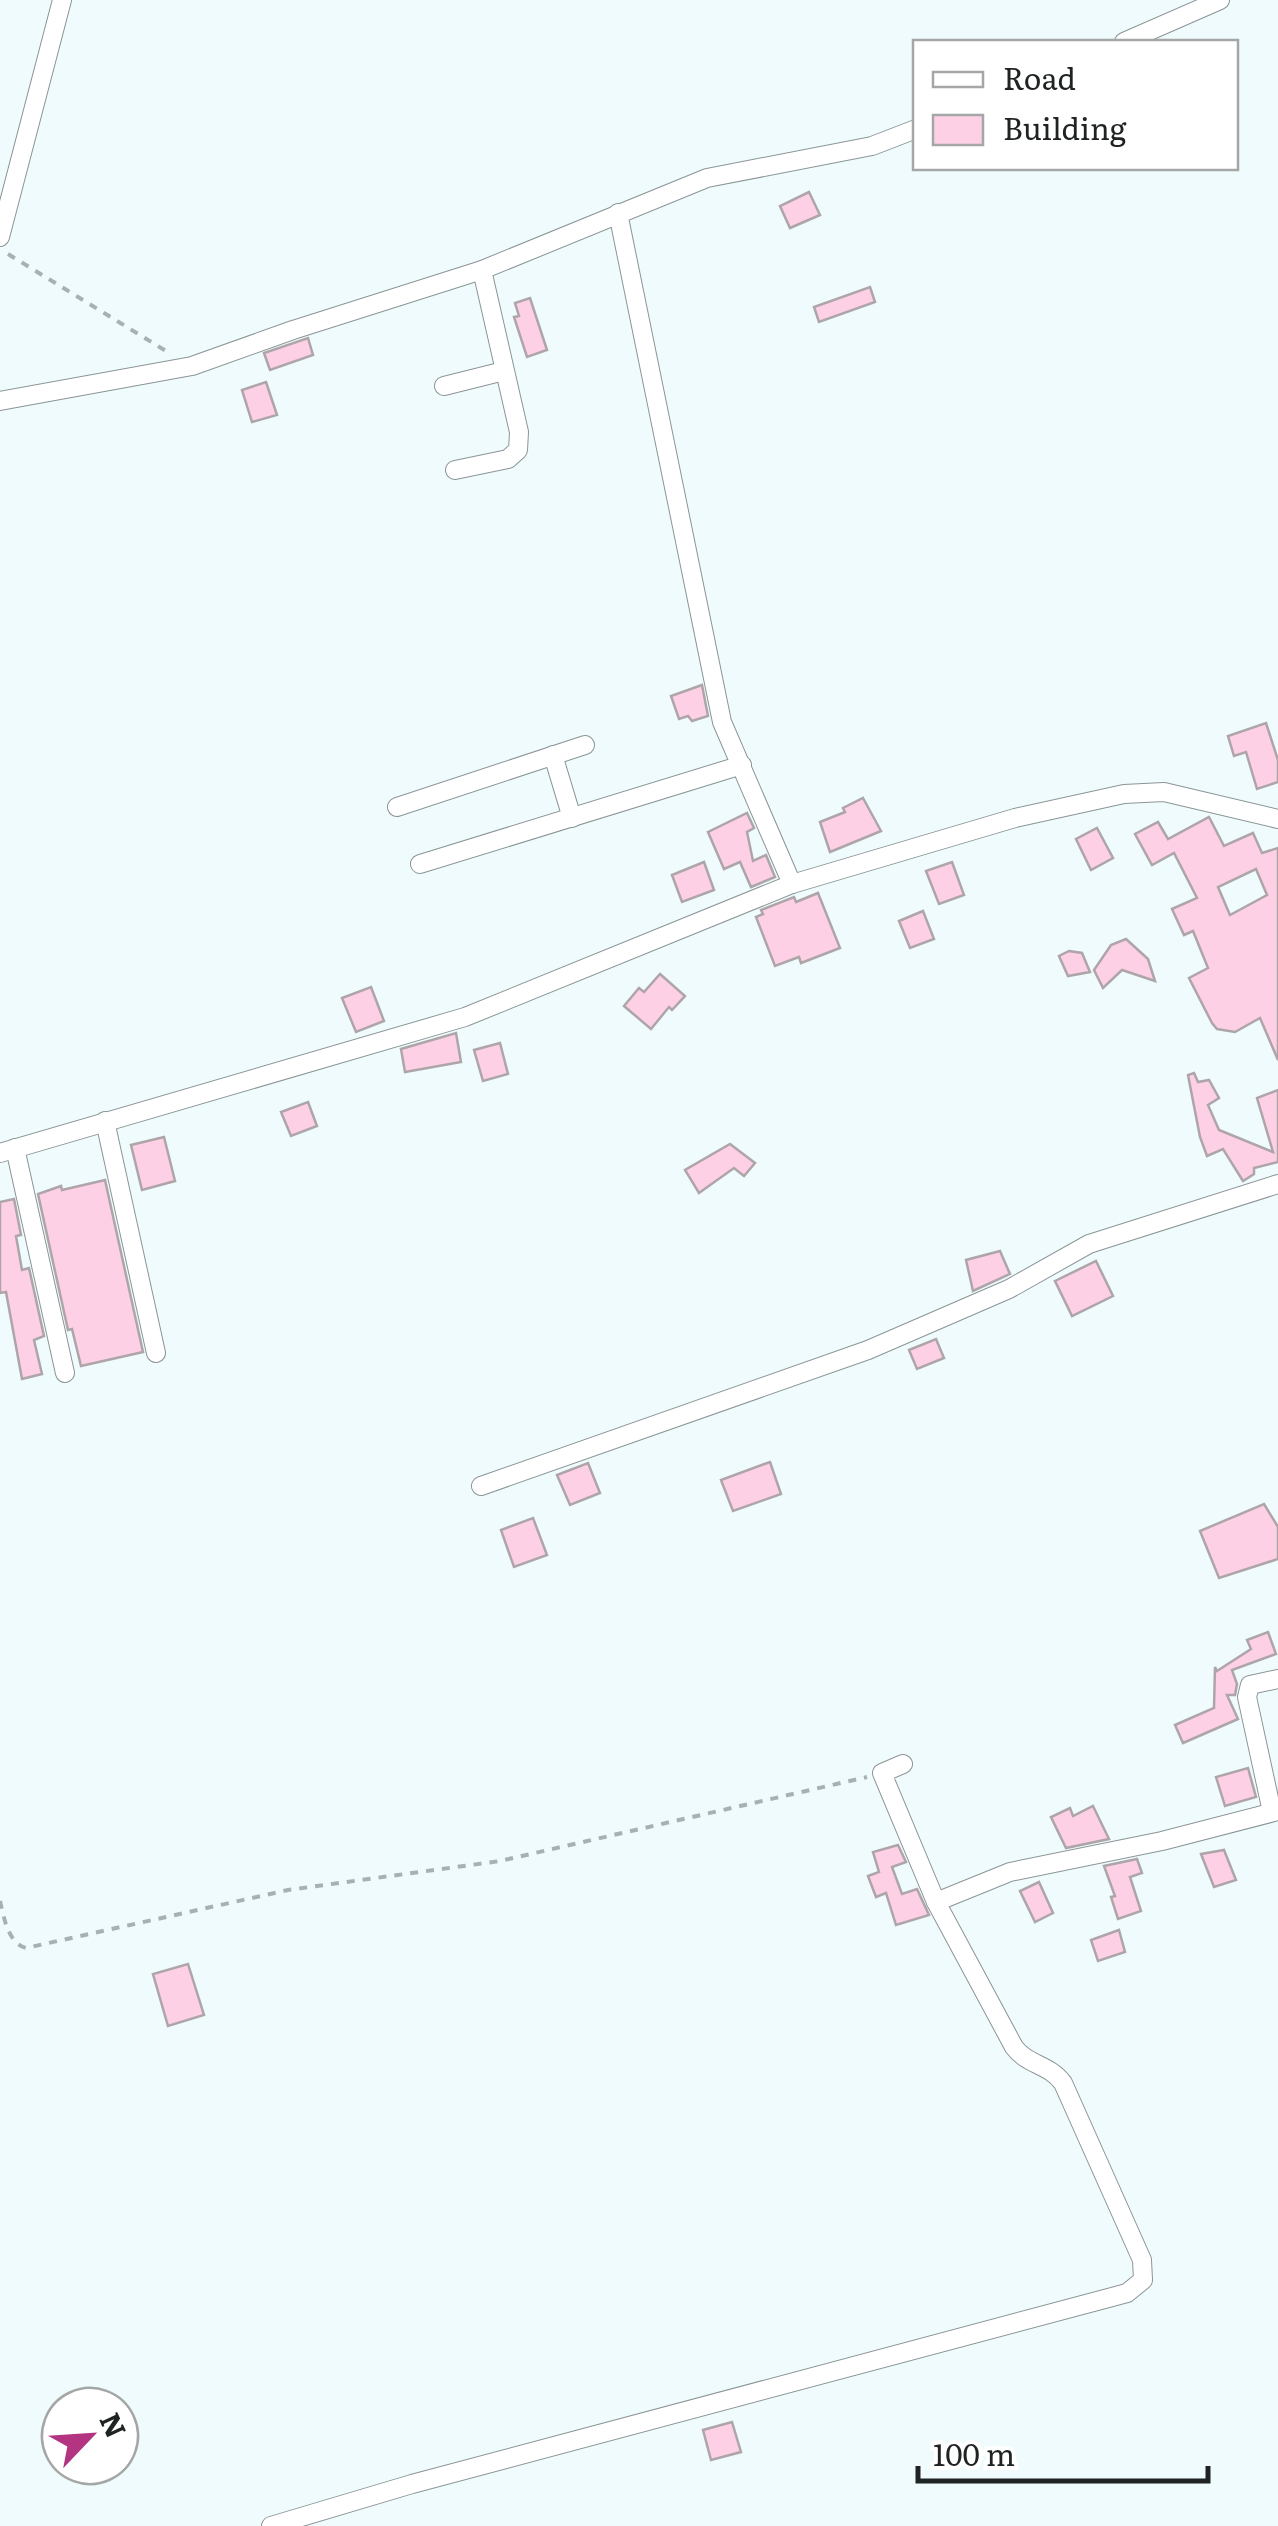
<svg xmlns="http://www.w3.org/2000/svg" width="1278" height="2526" font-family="Literata,serif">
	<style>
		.building { fill: #fed0e6; stroke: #aea5a9; stroke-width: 2.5; fill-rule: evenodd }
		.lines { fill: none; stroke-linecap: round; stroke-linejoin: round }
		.minor-casing { stroke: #8b9596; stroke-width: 20 }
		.path { stroke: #a8b1b2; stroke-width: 4; stroke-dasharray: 8 8; stroke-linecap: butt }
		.minor { stroke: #fff; stroke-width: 18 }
	</style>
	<rect width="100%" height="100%" fill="#effbfc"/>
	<!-- building -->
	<g class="building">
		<polygon points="809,192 820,215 790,228 780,206"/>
		<polygon points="870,287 875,302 819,322 814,307"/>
		<polygon points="530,298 547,350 527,357 514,317 519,316 515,303"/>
		<polygon points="308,338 313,355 270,370 264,353"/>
		<polygon points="266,382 277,415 252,422 242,390"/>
		<polygon points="702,685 708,716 692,721 688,716 679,719 671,696"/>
		<polygon points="1266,723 1278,760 1278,782 1257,789 1246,752 1234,756 1228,736"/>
		<polygon points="863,798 881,831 830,852 820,822 845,812 843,808"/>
		<polygon points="747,813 754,828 747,832 753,861 766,855 775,877 751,887 740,862 724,869 708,832"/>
		<path d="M1209,817L1224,846L1253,833L1262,853L1278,848V1060L1260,1018L1235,1032L1217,1029L1212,1023L1189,978L1208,968L1193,931L1184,935L1172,909L1197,898L1174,853L1152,865L1135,834L1158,822L1168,839ZM1256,869L1267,895L1230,915L1218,887Z"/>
		<polygon points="1097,828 1113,858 1091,870 1076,839"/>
		<polygon points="704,862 714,890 682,902 672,875"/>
		<polygon points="952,862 964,895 939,904 926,871"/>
		<polygon points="818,893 840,948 801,963 799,957 775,966 756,917 763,914 761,910 794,897 796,902"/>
		<polygon points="923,911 934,939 910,948 899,921"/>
		<polygon points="1126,939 1148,959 1155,981 1122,970 1103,988 1094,970 1111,945"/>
		<polygon points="1069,951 1082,953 1090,972 1068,976 1059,956"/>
		<polygon points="660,974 685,996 672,1010 669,1007 651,1029 624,1006 639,988 644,992"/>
		<polygon points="371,987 384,1021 356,1032 342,998"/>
		<polygon points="456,1033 461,1062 405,1072 401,1049"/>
		<polygon points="500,1043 508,1074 483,1081 474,1050"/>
		<polygon points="1194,1073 1198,1082 1209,1080 1219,1098 1208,1105 1219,1130 1273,1152 1257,1098 1278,1090 1278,1162 1254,1168 1254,1174 1243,1181 1223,1149 1207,1156 1200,1137 1188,1075"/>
		<polygon points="308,1102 317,1126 291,1136 281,1112"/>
		<polygon points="164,1137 175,1181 142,1190 131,1145"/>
		<polygon points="730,1144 755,1163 744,1176 734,1168 699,1193 685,1170"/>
		<polygon points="105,1180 143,1352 81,1366 72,1329 68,1330 38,1194 61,1186 62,1190"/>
		<polygon points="14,1199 21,1235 16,1236 22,1270 29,1268 44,1336 34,1340 42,1374 22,1379 6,1292 0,1293 0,1202"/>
		<polygon points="1000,1251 1010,1274 973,1291 966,1260"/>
		<polygon points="1096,1261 1113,1296 1072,1316 1055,1281"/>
		<polygon points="936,1339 944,1358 917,1369 909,1350"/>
		<polygon points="770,1462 781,1494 733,1511 721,1480"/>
		<polygon points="588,1463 600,1493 570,1505 557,1475"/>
		<polygon points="1264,1504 1278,1527 1278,1559 1219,1578 1200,1531"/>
		<polygon points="533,1518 547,1555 514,1567 501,1530"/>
		<polygon points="1268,1632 1276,1654 1232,1670 1237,1684 1235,1695 1227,1695 1238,1719 1183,1743 1175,1725 1214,1708 1215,1667 1217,1671 1251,1649 1247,1640"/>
		<polygon points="1248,1768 1256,1797 1225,1806 1216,1777"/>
		<polygon points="1093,1806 1109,1839 1066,1848 1051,1817 1070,1808 1073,1816"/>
		<polygon points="898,1845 906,1862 892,1867 902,1894 917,1889 929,1915 896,1925 886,1893 876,1897 868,1876 879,1872 873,1852"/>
		<polygon points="1224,1850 1236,1880 1214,1887 1201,1854"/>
		<polygon points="1137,1859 1142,1873 1130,1877 1141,1911 1118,1919 1111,1897 1115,1896 1104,1866"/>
		<polygon points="1039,1882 1053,1913 1035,1922 1020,1891"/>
		<polygon points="1119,1930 1125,1952 1098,1961 1091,1940"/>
		<polygon points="188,1964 204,2015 168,2026 153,1974"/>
		<polygon points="732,2422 741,2452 711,2460 703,2430"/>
	</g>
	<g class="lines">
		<defs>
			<g id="minor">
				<polyline points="1124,42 1220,0"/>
				<polyline points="618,213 722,722 792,884"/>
				<polyline points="0,237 62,0"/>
				<polyline points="444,386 504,371"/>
				<polyline points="0,401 192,366 293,330 482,270 707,178 872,146 916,129"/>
				<polyline points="455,470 508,459 518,450 519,432 482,270"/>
				<polyline points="553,755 572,818"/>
				<polyline points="397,807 585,745"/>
				<polyline points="420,864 742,765"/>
				<polyline points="105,1121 156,1353"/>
				<polyline points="15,1148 65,1373"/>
				<polyline points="0,1153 465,1017 792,884 1015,818 1124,794 1164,792 1278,819"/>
				<polyline points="481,1486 868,1350 1009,1289 1089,1244 1278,1184"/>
				<polyline points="1272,1812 1247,1697 1250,1685 1278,1679"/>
				<polyline points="936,1902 1010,1872 1162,1841 1278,1811"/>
				<path d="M271,2526L412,2484L1127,2293L1143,2280L1142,2260L1063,2083C1049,2064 1027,2065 1014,2047L936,1902L882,1773L903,1764"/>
			</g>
		</defs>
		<!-- minor casing -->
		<use href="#minor" class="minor-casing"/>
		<!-- path -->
		<g class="path">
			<polyline points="8,254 166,351"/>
			<path d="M0,1901C4,1918 8,1943 26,1948L288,1890L500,1861L867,1777"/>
		</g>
		<!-- minor -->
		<use href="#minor" class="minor"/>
	</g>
	<!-- legend -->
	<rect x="913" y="40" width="325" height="130" fill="#ffffff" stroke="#a5a7a7" stroke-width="2.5"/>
	<rect x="933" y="72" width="50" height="15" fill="#ffffff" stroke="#a5a7a7" stroke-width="2.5"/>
	<text x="1003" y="90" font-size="30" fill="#1f2323">Road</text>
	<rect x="933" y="115" width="50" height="30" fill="#fed0e6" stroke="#a5a7a7" stroke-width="2.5"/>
	<text x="1003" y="140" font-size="30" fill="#1f2323">Building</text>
	<!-- north arrow -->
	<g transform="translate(90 2436) rotate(65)"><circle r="48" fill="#ffffff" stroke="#a5a7a7" stroke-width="2.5"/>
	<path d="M0-8L18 38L0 25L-18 38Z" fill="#b33480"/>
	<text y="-15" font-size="28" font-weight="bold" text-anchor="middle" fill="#1f2323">N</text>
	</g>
	<!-- scale -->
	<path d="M918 2466v15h290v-15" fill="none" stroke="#1f2323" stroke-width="5"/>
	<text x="933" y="2466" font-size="30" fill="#1f2323" stroke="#ffffff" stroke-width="8" paint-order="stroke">100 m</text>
</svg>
